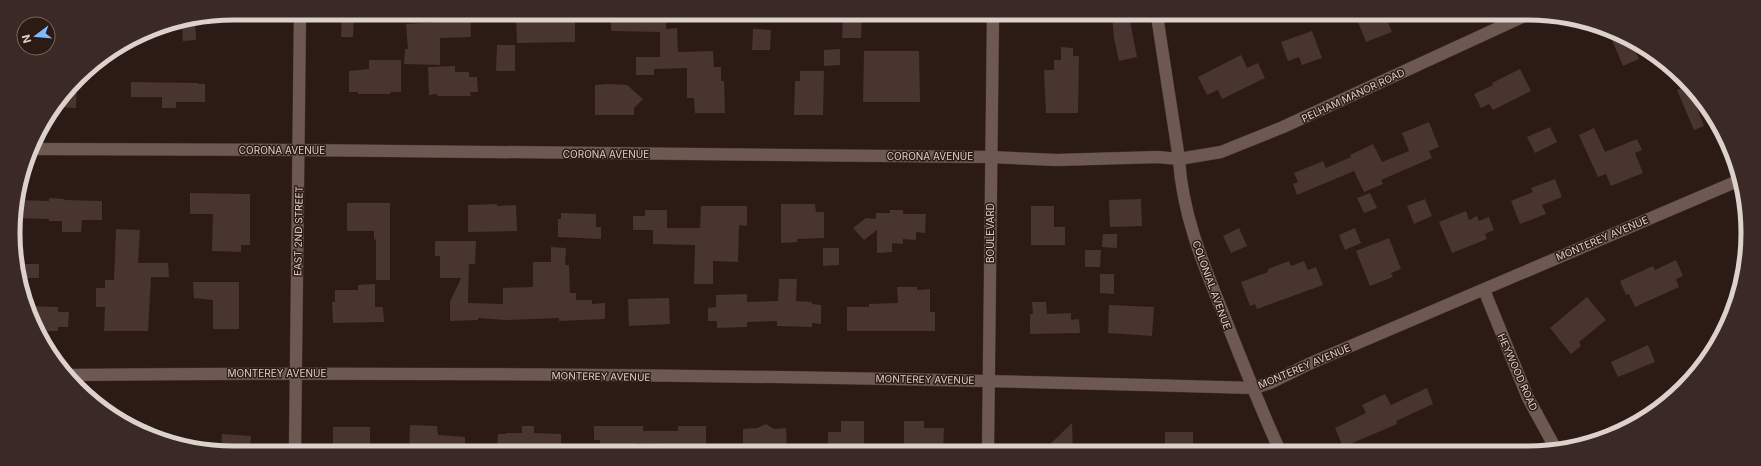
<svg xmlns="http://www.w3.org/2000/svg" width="1761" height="466" font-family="Inter,sans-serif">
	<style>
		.building { fill: #48352f }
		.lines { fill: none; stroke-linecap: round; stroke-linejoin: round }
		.minor-casing { stroke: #433633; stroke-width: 13 }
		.minor { stroke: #6e5952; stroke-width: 12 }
		.labels { text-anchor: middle; stroke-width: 3; stroke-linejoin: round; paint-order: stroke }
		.street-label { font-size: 10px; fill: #ddd1cd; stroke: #2c1a15 }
		.rim { fill: none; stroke: #ddd1cd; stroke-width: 5 }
	</style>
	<rect width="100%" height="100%" fill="#2c1a15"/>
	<!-- building -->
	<g class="building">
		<polygon points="342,13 354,13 353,37 341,37"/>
		<polygon points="441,14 470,14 471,37 440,38 440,65 404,64 405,49 408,49 406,24 442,22"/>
		<polygon points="530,14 575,14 575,42 517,43 516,16 530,16"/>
		<polygon points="611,14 666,14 666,29 677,28 678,52 713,51 714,67 721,67 721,81 724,81 725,113 695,113 694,98 687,98 687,68 654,69 654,75 636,75 636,57 660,57 660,32 611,31"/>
		<polygon points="843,15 862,15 861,38 842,38"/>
		<polygon points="1112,16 1129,16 1137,57 1119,61 1114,38"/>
		<polygon points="1356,17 1386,17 1392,32 1366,42"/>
		<polygon points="195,21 196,40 183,41 182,23"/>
		<polygon points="753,29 771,30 770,50 752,50"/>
		<polygon points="1312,31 1322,58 1302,65 1299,57 1288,61 1281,42"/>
		<polygon points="1609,33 1632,43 1639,59 1623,66"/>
		<polygon points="497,45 515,45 515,71 496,71"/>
		<polygon points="1061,47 1073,48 1073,56 1079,56 1078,113 1046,113 1044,70 1054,70 1054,60 1061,60"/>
		<polygon points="840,49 840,65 824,66 824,50"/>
		<polygon points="864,51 919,51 920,102 863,102"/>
		<polygon points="1241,55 1247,68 1258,63 1265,78 1222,99 1218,90 1207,95 1198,77"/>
		<polygon points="369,60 401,60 401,92 391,92 390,94 358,94 358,92 349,92 349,71 369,69"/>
		<polygon points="455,66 455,72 469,72 469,77 477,77 478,92 470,92 471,96 437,96 437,94 429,95 428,67"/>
		<polygon points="1520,69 1531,91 1493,110 1489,104 1481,108 1474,94 1493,85 1492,83"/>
		<polygon points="800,71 824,71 823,115 794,115 795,81 800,81"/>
		<polygon points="77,82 76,108 57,107 70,91"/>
		<polygon points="131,82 198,83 198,84 205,84 205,102 176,102 176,108 162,108 162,97 131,97"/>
		<polygon points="609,84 627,85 643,99 634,108 634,115 595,115 595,85"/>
		<polygon points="1687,86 1699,99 1694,100 1704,126 1694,130 1677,90"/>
		<polygon points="1429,122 1439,147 1429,151 1432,158 1381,180 1383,184 1364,192 1354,171 1297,195 1293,184 1298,182 1294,173 1323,161 1326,168 1351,157 1350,155 1373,144 1382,162 1409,151 1402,133"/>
		<polygon points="1550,127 1557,142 1535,153 1527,137"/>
		<polygon points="1594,128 1605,152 1637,139 1642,150 1635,153 1643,173 1611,186 1606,174 1598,177 1579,135"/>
		<polygon points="1555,179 1562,197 1542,205 1546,214 1520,224 1511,201 1533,192 1531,188"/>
		<polygon points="190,193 250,194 250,245 241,245 241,252 212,251 213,214 190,214"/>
		<polygon points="1370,193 1377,208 1364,213 1357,198"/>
		<polygon points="49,198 64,199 64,200 102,201 102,220 82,220 81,232 62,232 62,221 49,221 49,219 14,218 18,200 49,201"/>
		<polygon points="1141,199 1142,226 1110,227 1109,200"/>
		<polygon points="1425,199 1432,216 1414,224 1407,206"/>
		<polygon points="347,203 390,203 390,280 376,280 376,239 374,240 374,231 347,231"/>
		<polygon points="497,204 497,206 516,205 517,231 468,232 468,205"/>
		<polygon points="781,204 815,204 816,212 824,212 824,238 797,239 797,242 781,243"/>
		<polygon points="701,206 747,206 747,226 739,225 738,262 713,261 713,284 694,284 695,245 653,244 653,230 633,230 633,216 645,216 645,210 667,210 667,228 700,228"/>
		<polygon points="1031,206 1054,206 1054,227 1065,227 1065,245 1031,245"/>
		<polygon points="890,210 903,210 903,214 926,214 925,233 916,232 916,240 903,239 903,244 892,243 892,252 877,253 877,230 864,240 853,228 866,218 876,219 876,213 890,213"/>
		<polygon points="1466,211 1469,220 1477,216 1479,221 1489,217 1494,230 1485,234 1487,239 1452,253 1439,222"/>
		<polygon points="561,213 596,214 596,227 601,227 601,239 558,237 558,219 561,219"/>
		<polygon points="1239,228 1247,246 1231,253 1223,236"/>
		<polygon points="1355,228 1361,243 1345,250 1339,235"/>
		<polygon points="116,229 140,230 138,263 168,263 169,277 151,277 148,331 104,331 105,307 96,307 96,288 105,288 105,280 114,280"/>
		<polygon points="1103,234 1117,234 1117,248 1102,247"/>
		<polygon points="1389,238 1401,269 1391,273 1393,277 1370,286 1356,251"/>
		<polygon points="435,241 476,241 475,264 469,264 468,303 503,304 503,288 533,287 533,262 551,262 551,247 566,248 565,265 569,265 570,293 576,293 576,300 592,300 592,304 605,303 605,319 559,321 559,318 505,320 478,318 478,320 450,321 450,302 461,278 440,278 440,256 435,256"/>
		<polygon points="823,248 839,248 839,265 823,266"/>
		<polygon points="1085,250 1101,250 1100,267 1085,267"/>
		<polygon points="1676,260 1683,276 1676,279 1679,287 1635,307 1629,294 1626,295 1620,281 1653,266 1655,270"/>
		<polygon points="1289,261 1291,266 1304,261 1308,270 1316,267 1323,285 1257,309 1255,304 1250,306 1241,282 1268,272 1268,269"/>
		<rect x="24" y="264" width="15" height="14"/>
		<polygon points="1100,274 1114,274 1114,294 1100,293"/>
		<polygon points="779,279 797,279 796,301 812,302 812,304 821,305 821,324 812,323 812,327 777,326 777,321 747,322 747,327 717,328 717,321 708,321 708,308 716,307 716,295 747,294 747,302 778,301"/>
		<polygon points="193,282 239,282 239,329 213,329 213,300 194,298"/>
		<polygon points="375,284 375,307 383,307 384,322 333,323 332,302 335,302 335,290 358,290 358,285"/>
		<polygon points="897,287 917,287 917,290 930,289 930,312 935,312 935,331 847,331 847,307 869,307 869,304 898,303"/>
		<polygon points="1587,297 1606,320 1579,342 1581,346 1571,354 1550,328"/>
		<polygon points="669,298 670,324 629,326 628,299"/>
		<polygon points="1032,302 1046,302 1047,314 1071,313 1071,320 1079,319 1080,333 1030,334 1030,314 1033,314"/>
		<polygon points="1109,305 1154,307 1152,336 1108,333"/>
		<polygon points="28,306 58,307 58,312 69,312 68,327 58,327 58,331 41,331"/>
		<polygon points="1648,345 1655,362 1618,377 1611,362"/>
		<polygon points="1427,388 1433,404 1396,421 1397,424 1343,447 1335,428 1366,413 1362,405 1385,394 1391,405"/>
		<polygon points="841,421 864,421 864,450 828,450 828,432 841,432"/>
		<polygon points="904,421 924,421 924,428 944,428 943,450 921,450 921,447 904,449"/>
		<polygon points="1072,423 1073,450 1044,450"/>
		<polygon points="766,424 774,429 786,428 787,450 752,450 752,445 743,446 743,429 757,428"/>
		<polygon points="410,425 437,426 438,435 465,437 465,449 409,449"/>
		<polygon points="522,426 534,426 534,433 561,434 561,449 497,448 498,434 506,434 506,433 522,433"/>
		<polygon points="594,426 643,426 643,431 678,431 678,426 706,426 706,450 665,449 665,444 636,443 636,447 621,447 621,450 600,450 600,440 594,440"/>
		<rect x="333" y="427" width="37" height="22"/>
		<polygon points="1165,432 1193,432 1193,451 1165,450"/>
		<polygon points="222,434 251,436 250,449 221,449"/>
	</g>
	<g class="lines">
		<defs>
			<g id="minor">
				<path d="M1157,16L1179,159C1182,213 1203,264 1223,313C1241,359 1259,405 1280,451"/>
				<polyline points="32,149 299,150 990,157 1057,160 1158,157 1179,159 1221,152 1283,127 1522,17"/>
				<polyline points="1484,290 1528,398 1557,451"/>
				<path d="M67,375C463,371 858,376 1254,388L1270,383L1311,363L1740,180"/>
				<polyline points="295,449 300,13"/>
				<polyline points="988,450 993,15"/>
			</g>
		</defs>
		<!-- minor casing -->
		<use href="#minor" class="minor-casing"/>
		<!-- minor -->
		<use href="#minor" class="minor"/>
	</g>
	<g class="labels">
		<!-- street labels -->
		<g class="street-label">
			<text transform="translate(1353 95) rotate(-25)" y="4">PELHAM MANOR ROAD</text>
			<text x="282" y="154">CORONA AVENUE</text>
			<text x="606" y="158">CORONA AVENUE</text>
			<text x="930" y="160">CORONA AVENUE</text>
			<text transform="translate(298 231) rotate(-89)" y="4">EAST 2ND STREET</text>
			<text transform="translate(990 233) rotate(-90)" y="4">BOULEVARD</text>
			<text transform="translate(1602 238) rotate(-23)" y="4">MONTEREY AVENUE</text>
			<text transform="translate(1212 285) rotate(70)" y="4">COLONIAL AVENUE</text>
			<text transform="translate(1304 366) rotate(-23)" y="4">MONTEREY AVENUE</text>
			<text transform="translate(1518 372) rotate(66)" y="4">HEYWOOD ROAD</text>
			<text x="277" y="377">MONTEREY AVENUE</text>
			<text transform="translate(601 376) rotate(1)" y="4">MONTEREY AVENUE</text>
			<text transform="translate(925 379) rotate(1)" y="4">MONTEREY AVENUE</text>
		</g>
	</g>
	<!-- crop -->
	<path d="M0 0H1761V466H0ZM233 20H1528A213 213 0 0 1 1741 233V233A213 213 0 0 1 1528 446H233A213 213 0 0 1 20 233V233A213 213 0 0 1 233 20Z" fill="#3a2924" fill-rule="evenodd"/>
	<path class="rim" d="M233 20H1528A213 213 0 0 1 1741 233V233A213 213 0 0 1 1528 446H233A213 213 0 0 1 20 233V233A213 213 0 0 1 233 20Z"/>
	<!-- north arrow -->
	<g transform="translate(36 36) rotate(254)"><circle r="19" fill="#2c1a15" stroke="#73635f"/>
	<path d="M0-3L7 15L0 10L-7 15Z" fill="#7ebdf9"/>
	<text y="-6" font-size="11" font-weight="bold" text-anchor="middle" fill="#ddd1cd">N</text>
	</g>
</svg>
